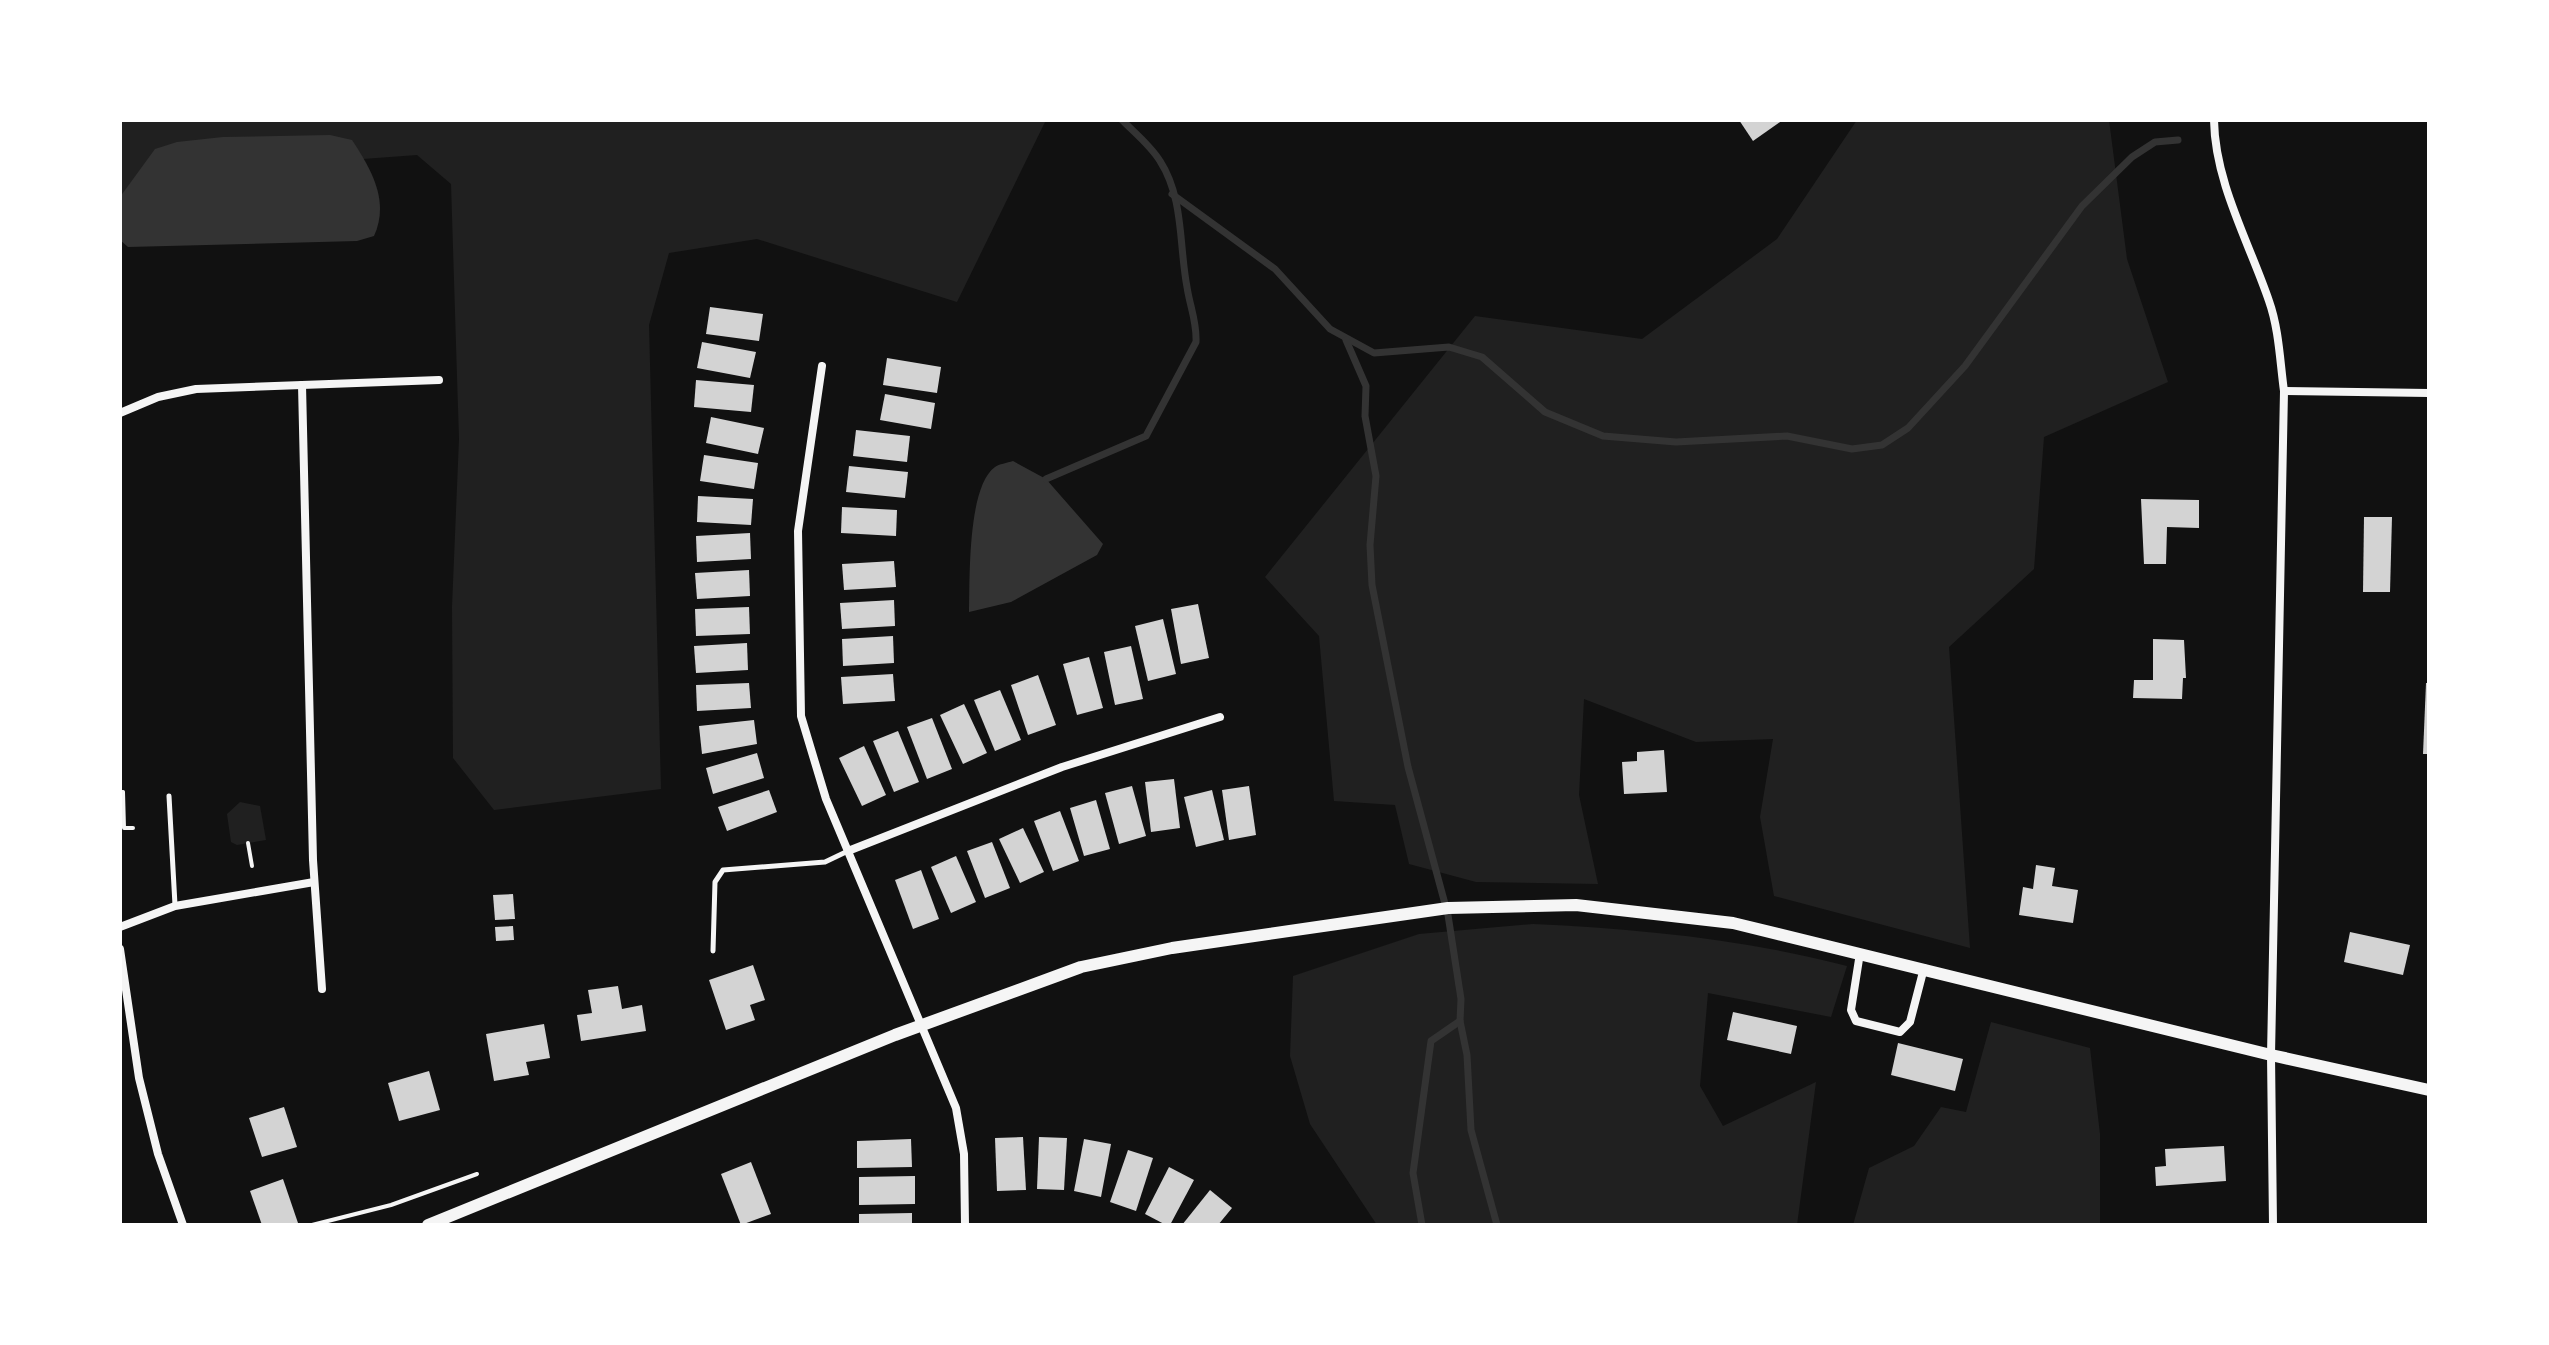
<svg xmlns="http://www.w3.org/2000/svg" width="2549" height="1345" font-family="'Work Sans',sans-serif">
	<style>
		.green { fill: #202020 }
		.water { fill: #333 }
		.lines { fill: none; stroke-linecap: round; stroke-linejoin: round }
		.stream { stroke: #333; stroke-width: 7 }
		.building { fill: #d3d3d3 }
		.path { stroke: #f5f5f5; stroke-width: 4 }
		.service { stroke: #f5f5f5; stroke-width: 5 }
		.minor { stroke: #f5f5f5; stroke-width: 8 }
		.tertiary { stroke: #f5f5f5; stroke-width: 12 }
	</style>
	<rect width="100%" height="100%" fill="#111"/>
	<!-- green -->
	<g class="green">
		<polygon points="120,120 1046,120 957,302 757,239 669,253 649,325 661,789 494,810 453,758 452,607 459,439 451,184 417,155 198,171 120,205"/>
		<polygon points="1857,120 2109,120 2127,259 2168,382 2044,437 2034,569 1949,647 1970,948 1774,896 1760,817 1773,739 1696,742 1584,699 1579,795 1598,884 1476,882 1409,864 1395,805 1334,801 1319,636 1265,577 1475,316 1642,339 1777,239"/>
		<polygon points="240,802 260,806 266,840 237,845 231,842 227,814"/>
		<path d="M1533,924C1639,929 1744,939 1847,966L1831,1017L1708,993L1700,1086L1723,1126L1816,1082L1797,1225H1377L1310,1124L1290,1056L1293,976L1419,934Z"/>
		<polygon points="1991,1022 2090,1048 2100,1134 2100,1225 1853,1225 1869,1168 1914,1146 1941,1107 1966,1112"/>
	</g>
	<!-- water -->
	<g class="water">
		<path d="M330,135L352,140C371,169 390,201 374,236L357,241L128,247L120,240V197L155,149L177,142L223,137Z"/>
		<path d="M1013,461L1046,479L1103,544L1097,555L1011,602L969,612C970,581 967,487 995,467C999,464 1007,463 1013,461Z"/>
	</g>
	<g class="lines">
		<!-- stream -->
		<g class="stream">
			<polyline points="1172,194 1275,269 1330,329 1374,353 1449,347 1482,357 1545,412 1603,436 1676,442 1787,436 1852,449 1882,445 1908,428 1965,366 2082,206 2132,157 2155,142 2178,140"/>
			<polyline points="1346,340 1366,386 1365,416 1376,476 1370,545 1372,585 1408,767 1448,915 1461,999 1460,1021 1467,1055 1471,1130 1497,1225"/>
			<path d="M1046,479L1146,436L1196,342C1197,322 1190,307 1187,287C1179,246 1184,198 1160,161C1151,146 1135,133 1122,120"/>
			<polyline points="1422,1225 1413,1173 1431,1041 1460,1021"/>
		</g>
	</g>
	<!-- building -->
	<g class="building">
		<polygon points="1739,120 1783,120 1753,141"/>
		<polygon points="710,307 763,314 759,341 706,334"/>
		<polygon points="702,342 756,352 750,378 697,368"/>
		<polygon points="887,358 941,367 937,393 883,385"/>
		<polygon points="696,380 754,385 751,412 694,407"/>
		<polygon points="885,394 935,403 931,429 880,420"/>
		<polygon points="711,417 764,428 758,454 706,443"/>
		<polygon points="856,430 910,436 907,462 853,456"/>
		<polygon points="704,455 758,463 754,489 700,481"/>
		<polygon points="849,466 908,472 905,498 846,492"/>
		<polygon points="698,496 753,499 751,525 697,522"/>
		<polygon points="2141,499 2199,500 2199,528 2167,527 2166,564 2144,564"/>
		<polygon points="842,507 897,510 896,536 841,533"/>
		<polygon points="2364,517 2392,517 2390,592 2363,592"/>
		<polygon points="750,533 751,559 697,562 696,536"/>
		<polygon points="894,561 896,587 844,590 842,564"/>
		<polygon points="749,570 750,596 697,599 695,573"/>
		<polygon points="894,600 895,626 842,629 840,603"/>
		<polygon points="1198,604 1209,658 1181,664 1171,609"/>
		<polygon points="749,607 750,634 696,636 695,609"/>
		<polygon points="1163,619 1176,674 1148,681 1135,626"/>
		<polygon points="893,636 894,663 843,666 842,639"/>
		<polygon points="2153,639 2184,640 2186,678 2183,678 2182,699 2133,698 2134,680 2153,680"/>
		<polygon points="747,643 748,670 696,673 694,646"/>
		<polygon points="1131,646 1143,699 1115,705 1104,652"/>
		<polygon points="1089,657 1103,708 1077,715 1063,664"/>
		<polygon points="893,674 895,701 843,704 841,677"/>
		<polygon points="1038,675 1056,725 1028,735 1011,685"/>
		<polygon points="749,683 751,708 697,711 696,685"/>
		<polygon points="2426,683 2429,683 2429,754 2423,754"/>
		<polygon points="1000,690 1021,740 995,751 974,700"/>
		<polygon points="964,704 987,753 963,764 940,715"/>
		<polygon points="932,718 952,769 927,779 907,727"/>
		<polygon points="754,720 757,744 702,754 699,726"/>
		<polygon points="898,731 919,782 894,792 873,741"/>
		<polygon points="864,746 886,795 862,806 839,758"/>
		<polygon points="1664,750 1667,792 1624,794 1622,762 1637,761 1637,752"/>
		<polygon points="757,753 764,778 713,794 706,768"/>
		<polygon points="1174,779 1180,828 1151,832 1145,782"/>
		<polygon points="1132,786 1146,836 1119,844 1105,793"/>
		<polygon points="1249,786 1256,835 1229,840 1222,790"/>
		<polygon points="769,790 777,812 727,831 718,807"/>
		<polygon points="1212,790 1224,840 1196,847 1184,797"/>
		<polygon points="1096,800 1110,849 1084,856 1070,808"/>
		<polygon points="1060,811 1079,861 1053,871 1034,821"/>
		<polygon points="1023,828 1044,872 1020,883 999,839"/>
		<polygon points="992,842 1010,888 985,898 967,851"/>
		<polygon points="956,856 976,902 951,913 931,867"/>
		<polygon points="2036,865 2055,868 2052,886 2078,890 2073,923 2019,915 2023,887 2033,889"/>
		<polygon points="921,870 939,919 913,929 895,880"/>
		<polygon points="513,894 515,919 495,920 493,895"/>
		<polygon points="513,926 514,940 496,941 495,927"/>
		<polygon points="2350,932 2410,945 2403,975 2344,962"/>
		<polygon points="753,965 765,1000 750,1005 755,1020 726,1030 709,980"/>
		<polygon points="618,986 622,1009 642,1005 646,1031 581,1041 577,1015 592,1013 588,990"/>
		<polygon points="1733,1012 1797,1026 1791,1054 1727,1040"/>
		<polygon points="544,1024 550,1058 526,1062 529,1075 494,1081 486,1034"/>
		<polygon points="1898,1043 1963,1059 1955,1091 1891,1075"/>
		<polygon points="429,1071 440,1110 399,1121 388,1083"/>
		<polygon points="284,1107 297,1147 262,1157 249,1118"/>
		<polygon points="1023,1137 1026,1190 997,1191 995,1138"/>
		<polygon points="1039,1137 1067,1138 1064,1190 1037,1189"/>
		<polygon points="911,1139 912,1167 857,1168 857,1141"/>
		<polygon points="1084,1139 1111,1144 1101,1197 1074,1191"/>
		<polygon points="2224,1146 2226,1181 2156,1186 2155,1167 2166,1166 2165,1149"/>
		<polygon points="1128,1150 1153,1158 1136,1211 1110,1202"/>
		<polygon points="751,1162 771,1214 741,1225 721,1174"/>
		<polygon points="1169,1167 1194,1180 1170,1225 1166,1225 1145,1214"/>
		<polygon points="915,1176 915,1204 859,1205 859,1177"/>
		<polygon points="283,1179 298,1223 262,1225 250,1191"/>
		<polygon points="1210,1190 1232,1208 1218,1225 1182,1225"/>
		<polygon points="912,1213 912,1225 859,1225 859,1214"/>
	</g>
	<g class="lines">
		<!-- path -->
		<g class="path">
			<polyline points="120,793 123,792 124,828 133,828"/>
			<polyline points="248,843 252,866"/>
			<polyline points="312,1225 391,1205 477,1174"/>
		</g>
		<!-- service -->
		<g class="service">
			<polyline points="169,796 175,905"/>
			<polyline points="713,951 715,882 723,870 825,862 848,851"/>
		</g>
		<!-- minor -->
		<g class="minor">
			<path d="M2214,120C2215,183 2249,242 2269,301C2279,329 2280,362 2284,391L2271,1055L2273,1225"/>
			<polyline points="822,366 798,531 801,716 826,799 956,1108 964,1154 965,1225"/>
			<polyline points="302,385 313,860 322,989"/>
			<polyline points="2284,391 2429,393"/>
			<polyline points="120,413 158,397 196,389 439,380"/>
			<polyline points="848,851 1062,767 1220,717"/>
			<polyline points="120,927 175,906 314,882"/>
			<polyline points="120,949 139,1078 158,1154 183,1225"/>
			<polyline points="1860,953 1851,1010 1856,1021 1900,1032 1910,1022 1924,968"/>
		</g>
		<!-- tertiary -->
		<polyline class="tertiary" points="428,1225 895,1035 1081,967 1172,948 1448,908 1576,905 1733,923 2271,1055 2429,1090"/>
	</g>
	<!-- border -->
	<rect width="2549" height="1345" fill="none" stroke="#ffffff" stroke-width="244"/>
</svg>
